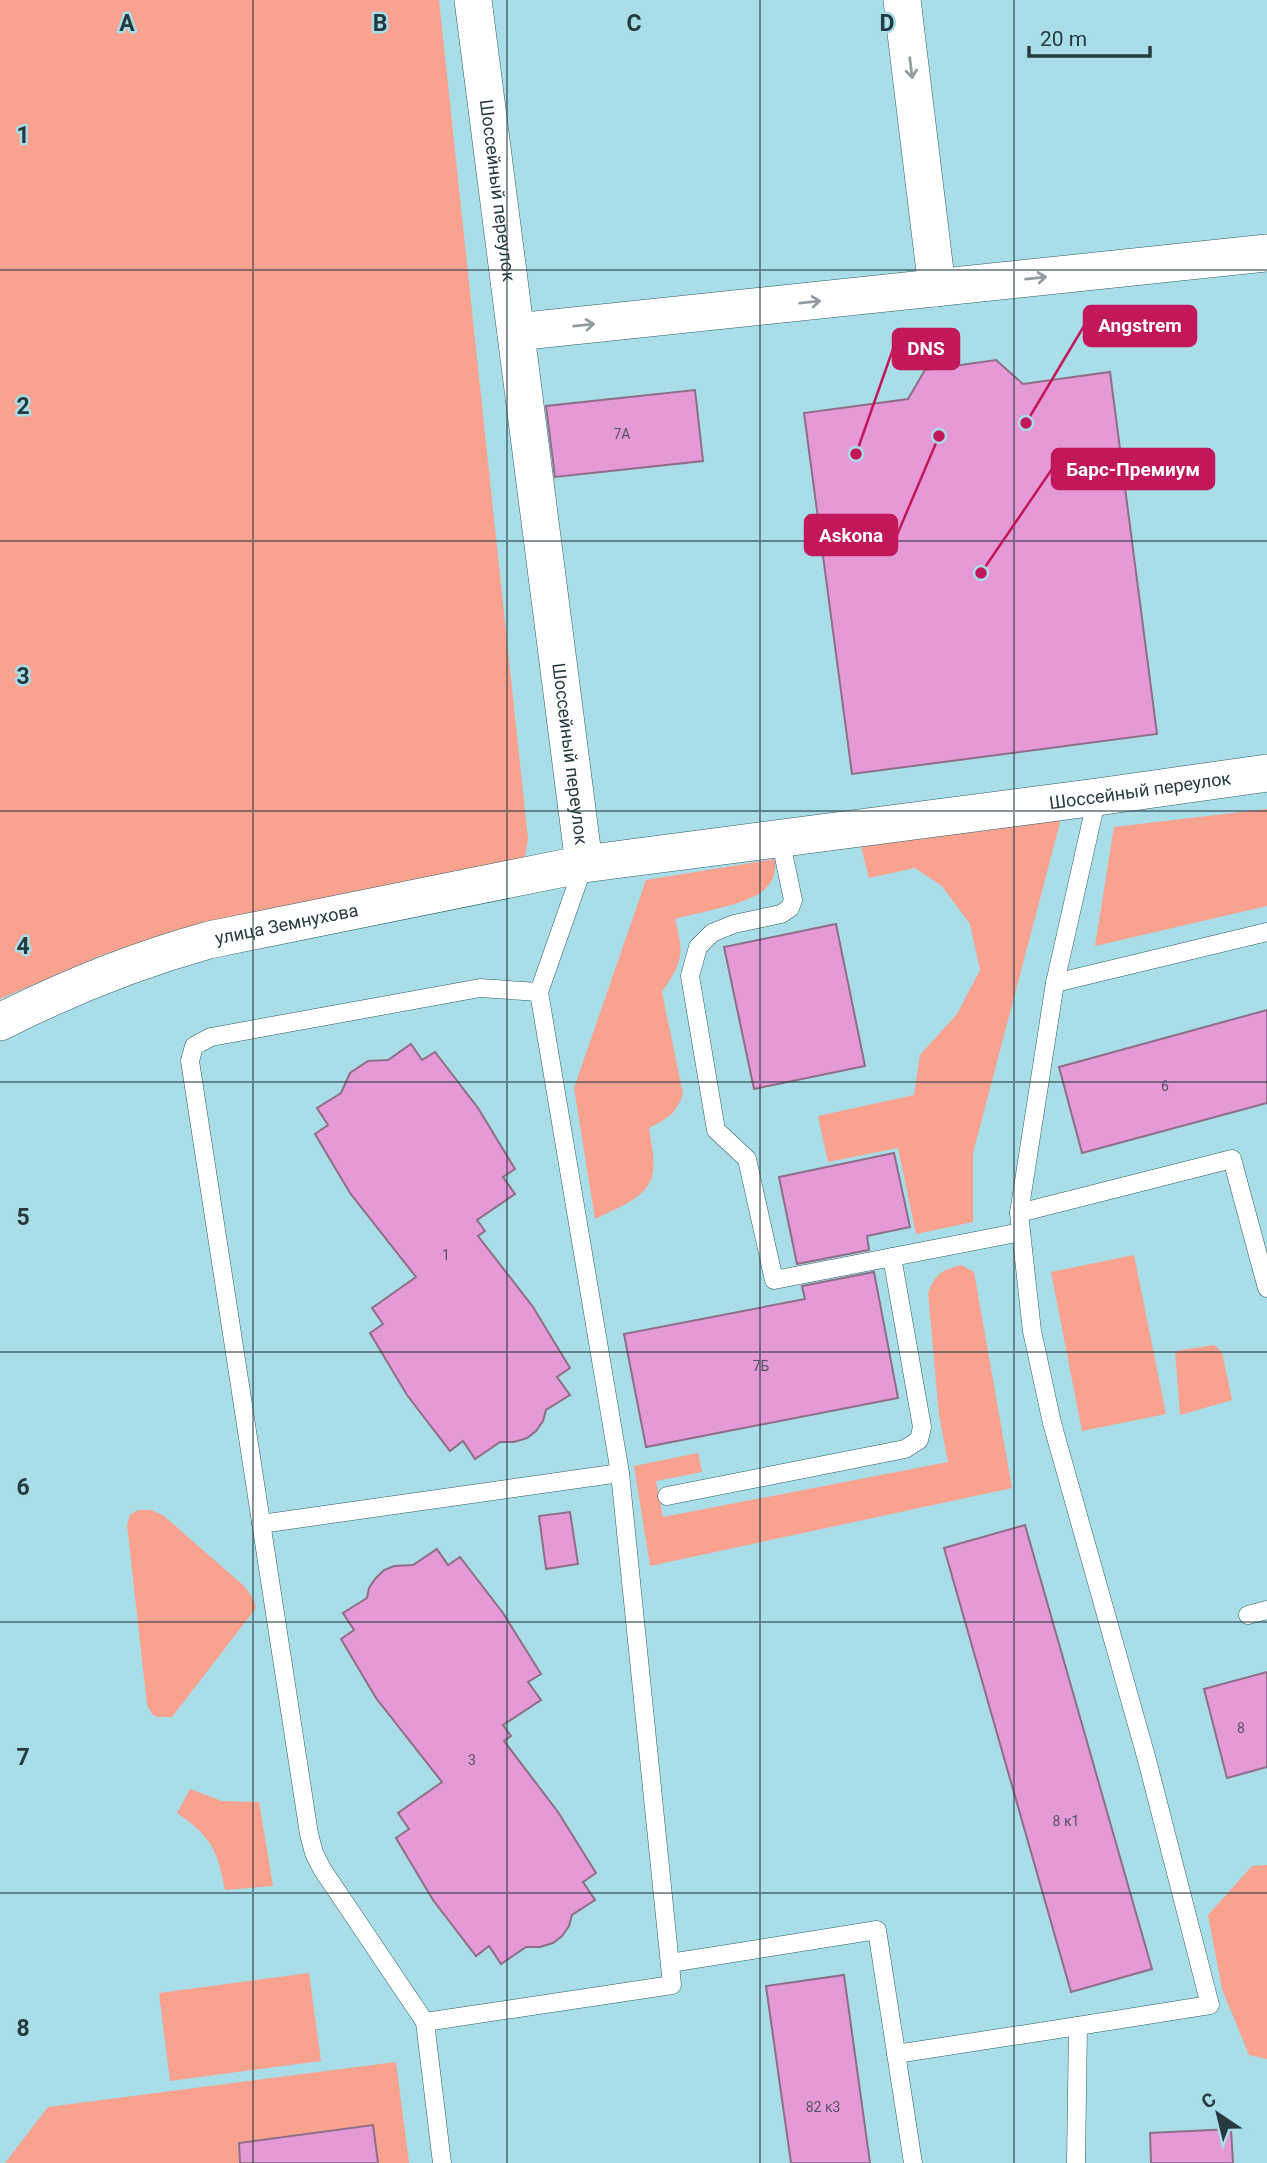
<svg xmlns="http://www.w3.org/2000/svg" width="1267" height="2163" font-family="Roboto,sans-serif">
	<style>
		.green { fill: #f9a28f }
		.building { fill: #e59ad7; stroke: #8f6e88; stroke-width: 2 }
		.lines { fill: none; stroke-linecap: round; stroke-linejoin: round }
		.lane-casing { stroke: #2d5e69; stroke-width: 19 }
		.street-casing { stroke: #2d5e69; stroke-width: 38 }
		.lane { stroke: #fff; stroke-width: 18 }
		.street { stroke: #fff; stroke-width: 37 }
		.oneway { stroke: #929da0 }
		.grid { fill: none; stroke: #263b40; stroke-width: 2; stroke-opacity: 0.55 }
		.labels { text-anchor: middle; stroke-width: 5; stroke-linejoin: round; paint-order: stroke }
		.number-label { font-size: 14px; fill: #565366 }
		.street-label { font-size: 18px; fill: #263b40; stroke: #a9dde8 }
		.grid-label { font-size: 23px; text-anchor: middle; font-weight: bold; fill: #263b40; stroke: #a9dde8; stroke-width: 5; stroke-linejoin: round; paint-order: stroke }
		.leader { fill: none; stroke: #c2185b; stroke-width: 2.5 }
		.callout-dot { fill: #c2185b; stroke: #a9dde8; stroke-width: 2.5 }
		.callout { fill: #c2185b; stroke: #c2185b; stroke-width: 2.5 }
		.callout-label { font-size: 19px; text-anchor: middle; font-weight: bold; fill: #fff }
	</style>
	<rect width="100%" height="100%" fill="#a9dde8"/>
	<!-- green -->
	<g class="green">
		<polygon points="0,0 439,0 528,839 525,857 520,863 202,923 102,955 0,999"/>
		<polygon points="1267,809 1267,906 1095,946 1114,827"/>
		<polygon points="1062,815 973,1153 973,1222 916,1234 898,1148 828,1162 818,1116 914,1095 920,1055 957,1014 980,970 970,924 942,886 915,868 869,878 861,846"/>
		<path d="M775,859C776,871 774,881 765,889C748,905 698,912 675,919C684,955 683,961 662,992L683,1094C676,1114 668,1118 649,1128C651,1142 655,1159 653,1172C649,1199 615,1208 595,1219L574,1088L646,880Z"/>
		<polygon points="1134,1255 1166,1414 1082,1431 1051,1272"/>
		<path d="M961,1265L974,1272L1012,1488L650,1566L634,1466L698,1453L702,1472L656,1481L663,1517L948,1462L939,1415L928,1293C935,1274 942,1270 961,1265Z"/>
		<polygon points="1214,1345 1222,1352 1232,1400 1180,1415 1175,1351"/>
		<polygon points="138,1510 151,1510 164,1516 244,1586 254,1600 256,1608 172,1717 157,1717 152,1714 147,1705 127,1525 130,1515"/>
		<path d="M190,1789L222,1801L259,1802L273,1886L225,1890C218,1851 211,1836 177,1813Z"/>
		<polygon points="1267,1865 1267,2059 1249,2055 1222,1989 1208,1915 1252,1866"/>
		<polygon points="309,1973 321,2061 170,2081 159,1993"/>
		<polygon points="396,2062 409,2163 378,2163 372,2125 280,2137 283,2163 5,2163 48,2107"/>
	</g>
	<!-- building -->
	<g class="building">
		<polygon points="996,360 1023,384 1110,372 1157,734 852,774 804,413 908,399 925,370"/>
		<polygon points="695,390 703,461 555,477 546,406"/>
		<polygon points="836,924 865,1066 754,1089 724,947"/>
		<polygon points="1267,1010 1267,1103 1082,1153 1059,1067"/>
		<polygon points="411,1044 422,1060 435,1052 478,1108 515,1169 503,1177 515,1194 477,1220 485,1231 478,1236 533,1307 570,1368 557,1377 570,1395 546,1410 543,1421 536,1431 527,1438 514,1442 500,1442 475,1459 463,1441 450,1451 407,1395 370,1333 383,1324 372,1308 416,1277 350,1193 315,1134 328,1125 317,1108 341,1093 350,1073 368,1061 388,1060"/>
		<polygon points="894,1153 910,1227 867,1236 869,1250 797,1264 779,1177"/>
		<polygon points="874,1272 898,1398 646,1447 624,1334 805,1299 802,1286"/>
		<polygon points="570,1512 578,1564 546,1569 539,1516"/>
		<polygon points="1025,1525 1152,1969 1071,1992 944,1548"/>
		<polygon points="437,1549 448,1565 460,1557 503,1613 541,1674 528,1682 541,1700 503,1725 511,1736 504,1741 558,1812 596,1873 583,1882 595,1900 572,1915 569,1926 562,1936 553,1943 540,1947 526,1947 501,1964 489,1946 476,1956 433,1900 396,1838 409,1829 398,1813 442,1782 376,1698 341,1639 354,1630 343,1613 367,1598 369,1588 375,1579 384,1570 394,1566 413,1565"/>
		<polygon points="1267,1672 1267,1767 1227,1778 1204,1689"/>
		<polygon points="844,1975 870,2163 791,2163 766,1986"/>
		<polygon points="373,2125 378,2163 240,2163 239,2143"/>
		<polygon points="1231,2129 1233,2163 1151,2163 1150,2133"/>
	</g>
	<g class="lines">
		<defs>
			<g id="lane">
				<polyline points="780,838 793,900 790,908 781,914 734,924 712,933 698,947 690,976 716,1130 747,1159 774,1280 1021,1232"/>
				<polyline points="1055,983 1267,932"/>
				<polyline points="1019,1213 1232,1159 1267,1288"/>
				<polyline points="667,1496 905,1449 919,1440 922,1427 892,1257"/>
				<polyline points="261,1524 620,1473"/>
				<polyline points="1248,1615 1267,1610"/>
				<polyline points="670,1963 877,1930 913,2163"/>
				<polyline points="425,2022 322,1869 314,1853 309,1834 190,1061 194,1046 211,1037 480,988 539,992"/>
				<polyline points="896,2054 1078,2026"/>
				<polyline points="442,2163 425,2022 672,1985 620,1473 539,992 584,864"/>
				<polyline points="1076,2163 1078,2026 1210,2005 1147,1760 1052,1423 1032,1331 1019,1213 1055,983 1097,797"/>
			</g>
			<g id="street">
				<path id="s1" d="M473,0L584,864L1097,797L1267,773"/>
				<polyline points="902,0 937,288"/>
				<polyline points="516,332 1267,253"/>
				<path id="s2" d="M0,1022C67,988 137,960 209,940L584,864"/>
			</g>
		</defs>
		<!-- lane casing -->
		<use href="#lane" class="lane-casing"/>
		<!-- street casing -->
		<use href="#street" class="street-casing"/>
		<!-- lane -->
		<use href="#lane" class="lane"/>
		<!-- street -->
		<use href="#street" class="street"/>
	</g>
	<!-- one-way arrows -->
	<defs><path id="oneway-shaft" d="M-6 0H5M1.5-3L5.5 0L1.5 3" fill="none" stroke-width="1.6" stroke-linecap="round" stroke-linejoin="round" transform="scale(1.75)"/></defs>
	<g class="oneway">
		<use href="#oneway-shaft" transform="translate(911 68) rotate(83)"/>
		<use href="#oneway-shaft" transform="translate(1036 278) rotate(-6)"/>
		<use href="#oneway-shaft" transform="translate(810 302) rotate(-6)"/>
		<use href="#oneway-shaft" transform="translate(584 325) rotate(-6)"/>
	</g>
	<!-- grid -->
	<path class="grid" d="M253,0V2163M507,0V2163M760,0V2163M1014,0V2163M0,270H1267M0,541H1267M0,811H1267M0,1082H1267M0,1352H1267M0,1622H1267M0,1893H1267"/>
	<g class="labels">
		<!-- number labels -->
		<g class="number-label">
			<text x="622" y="439">7А</text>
			<text x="1165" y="1091">6</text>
			<text x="446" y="1260">1</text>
			<text x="761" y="1371">7Б</text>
			<text x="1241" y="1733">8</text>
			<text x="472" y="1765">3</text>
			<text x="1066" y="1826">8 к1</text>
			<text x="823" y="2112">82 к3</text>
		</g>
		<!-- street labels -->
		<g class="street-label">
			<text dy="6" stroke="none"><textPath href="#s1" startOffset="192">Шоссейный переулок</textPath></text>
			<text dy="6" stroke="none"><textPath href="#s1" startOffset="760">Шоссейный переулок</textPath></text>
			<text dy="6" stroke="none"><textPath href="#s1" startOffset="1432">Шоссейный переулок</textPath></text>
			<text dy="6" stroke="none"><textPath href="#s2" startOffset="304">улица Земнухова</textPath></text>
		</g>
	</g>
	<g class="grid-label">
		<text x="127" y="31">A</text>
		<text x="380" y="31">B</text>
		<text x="634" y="31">C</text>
		<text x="887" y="31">D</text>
		<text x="23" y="143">1</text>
		<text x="23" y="414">2</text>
		<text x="23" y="684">3</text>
		<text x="23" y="954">4</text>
		<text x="23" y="1225">5</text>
		<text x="23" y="1495">6</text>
		<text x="23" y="1765">7</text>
		<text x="23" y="2036">8</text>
	</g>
	<!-- callouts -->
	<path class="leader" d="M1026 423L1084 326M856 454L893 349M981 573L1052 469M939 436L897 535"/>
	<g class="callout-dot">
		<circle cx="1026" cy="423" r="7"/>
		<circle cx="856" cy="454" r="7"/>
		<circle cx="981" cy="573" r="7"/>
		<circle cx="939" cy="436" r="7"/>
	</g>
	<g class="callout">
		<rect x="1084" y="306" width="112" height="40" rx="7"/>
		<rect x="893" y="329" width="66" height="40" rx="7"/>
		<rect x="1052" y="449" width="162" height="40" rx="7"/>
		<rect x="805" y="515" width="92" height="40" rx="7"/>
	</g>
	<g class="callout-label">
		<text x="1140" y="332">Angstrem</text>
		<text x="926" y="355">DNS</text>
		<text x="1133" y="476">Барс-Премиум</text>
		<text x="851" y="542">Askona</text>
	</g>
	<!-- north arrow -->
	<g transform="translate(1218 2114) rotate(325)" stroke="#a9dde8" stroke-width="5" paint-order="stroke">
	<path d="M0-5L12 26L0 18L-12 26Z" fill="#263b40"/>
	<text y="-10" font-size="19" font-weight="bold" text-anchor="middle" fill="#263b40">С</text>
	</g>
	<!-- scale -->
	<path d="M1029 46v10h121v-10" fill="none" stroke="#263b40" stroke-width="3.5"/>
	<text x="1040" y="46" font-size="21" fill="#263b40" stroke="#a9dde8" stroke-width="5" paint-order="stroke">20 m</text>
</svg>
